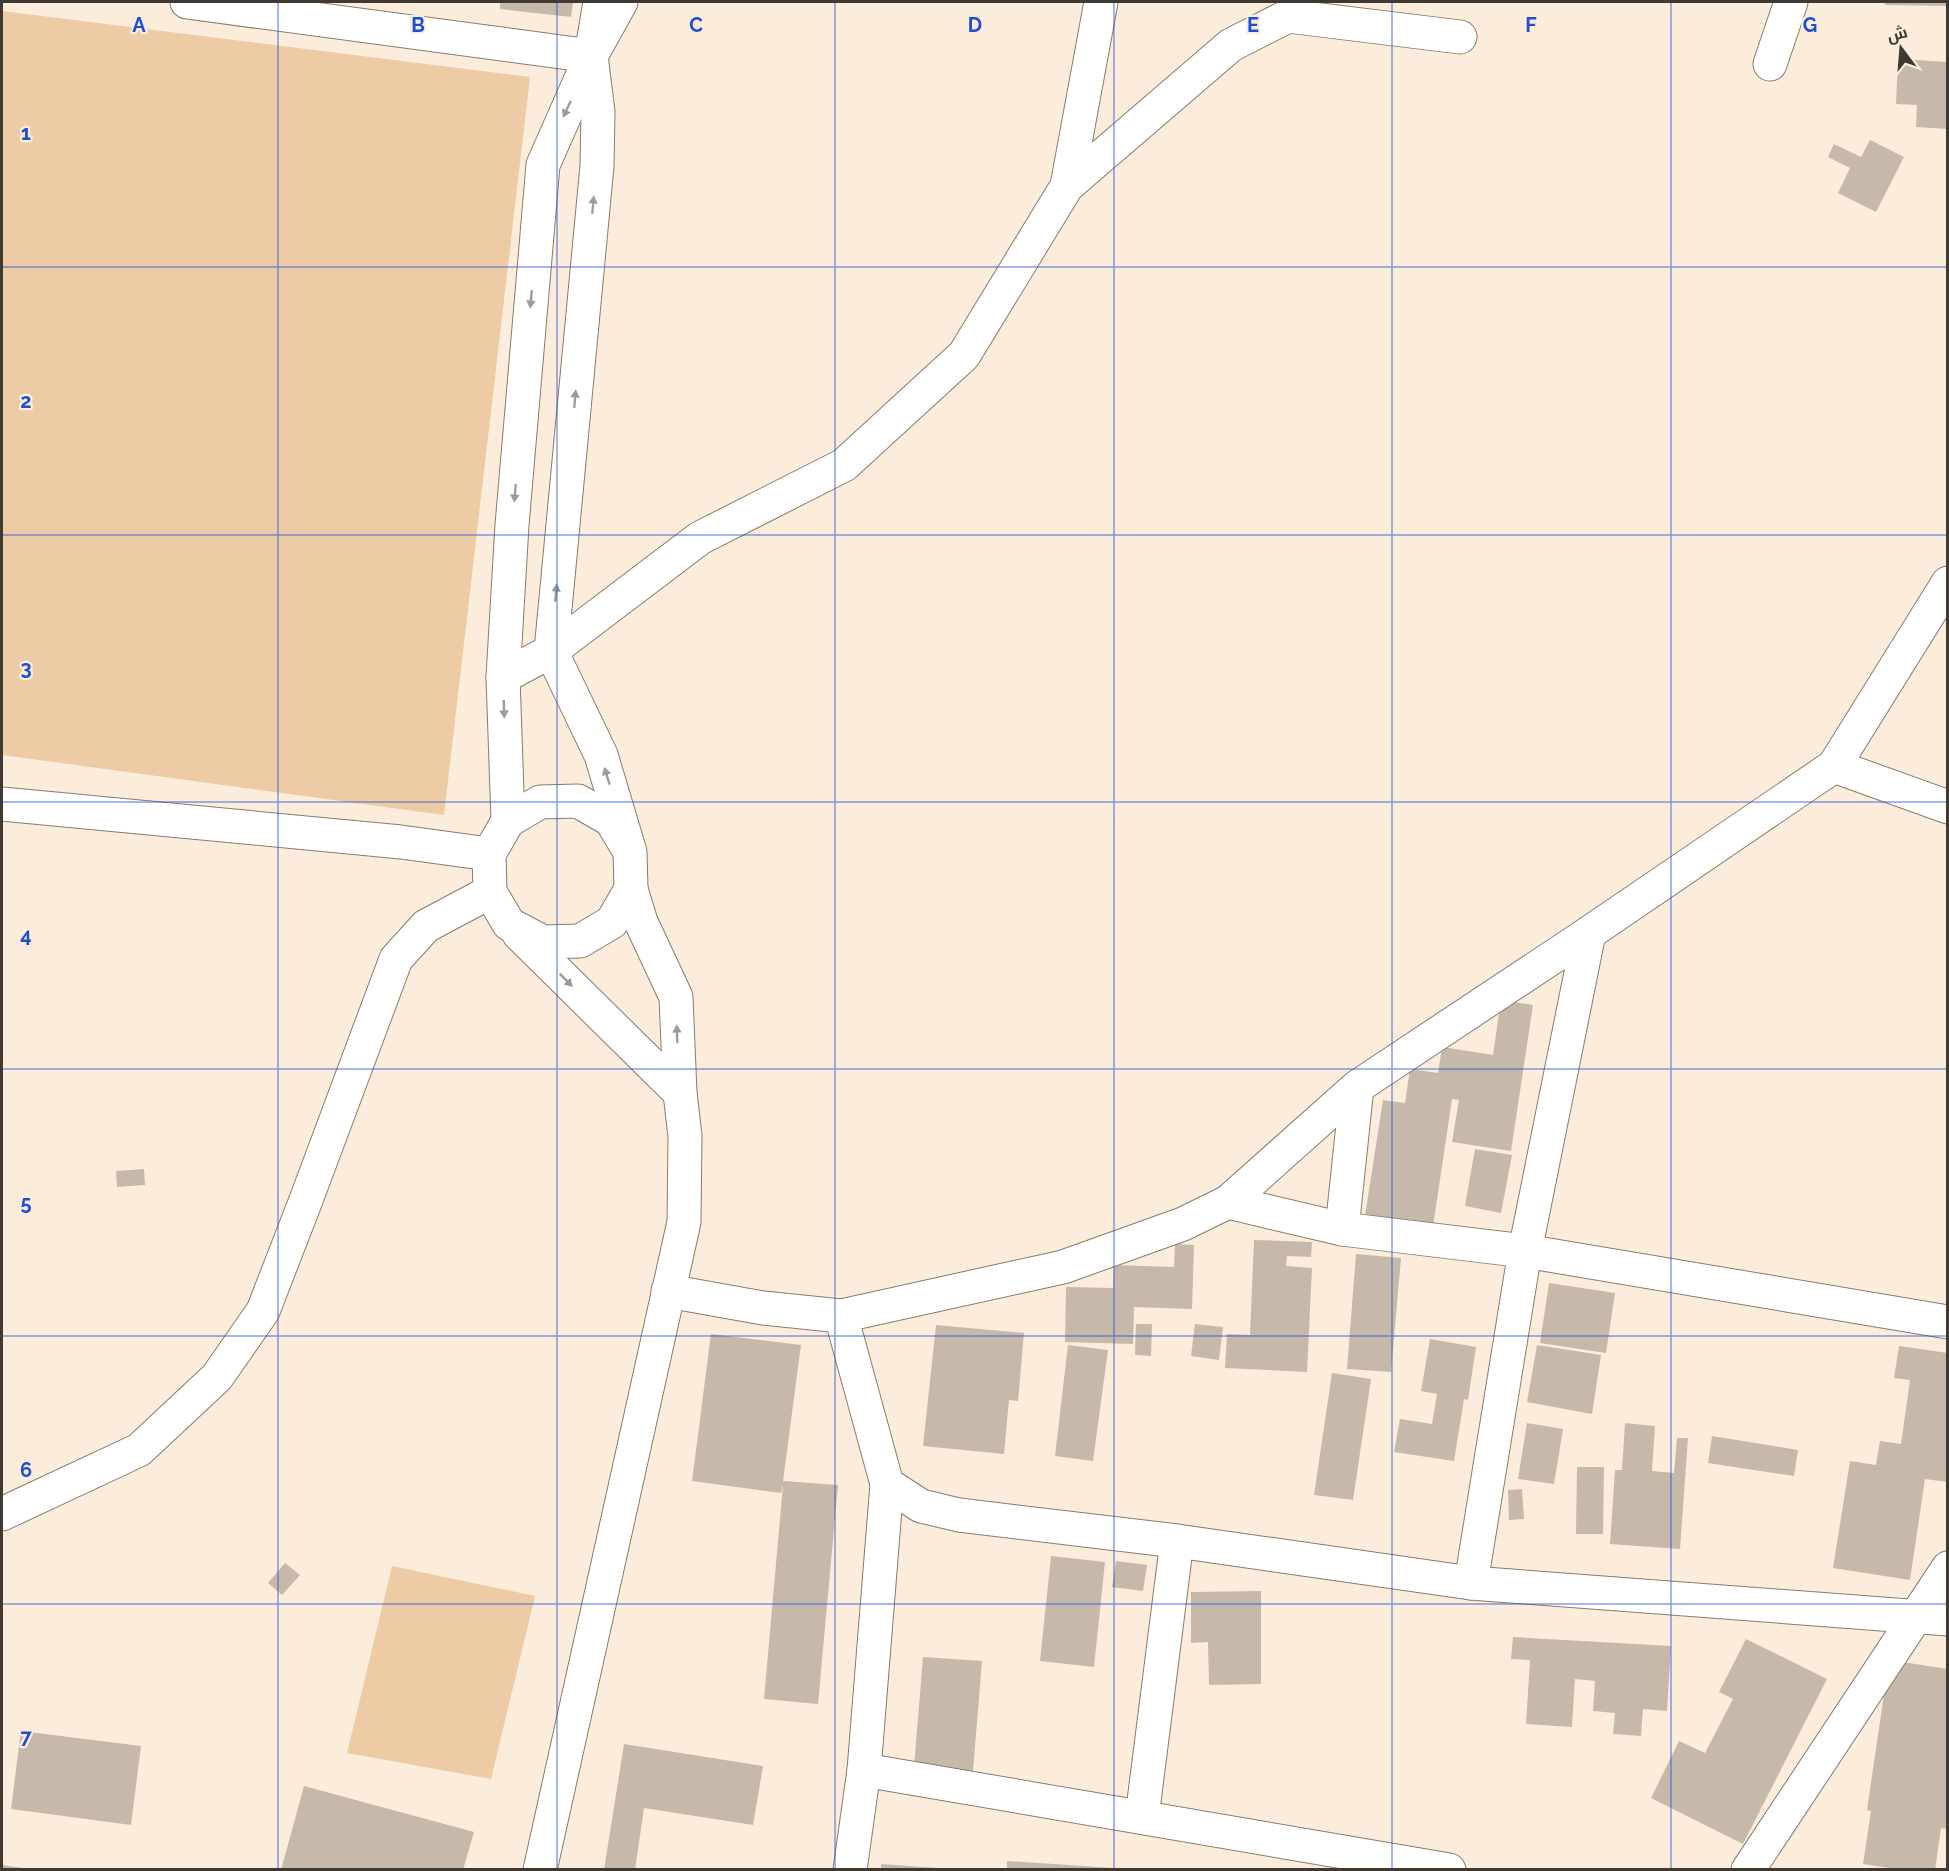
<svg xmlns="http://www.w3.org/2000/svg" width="1949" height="1871" font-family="Raleway,Cairo,sans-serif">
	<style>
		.green { fill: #edcca5 }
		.building { fill: #c7b9a9 }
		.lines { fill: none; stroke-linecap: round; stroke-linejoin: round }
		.street-casing { stroke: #897c6d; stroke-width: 35 }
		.secondary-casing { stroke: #897c6d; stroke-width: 35 }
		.street { stroke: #fff; stroke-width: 33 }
		.secondary { stroke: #fff; stroke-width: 33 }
		.oneway { fill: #9f9c98 }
		.grid { fill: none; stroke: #1d4ed8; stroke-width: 1.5; stroke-opacity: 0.55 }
		.grid-label { font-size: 20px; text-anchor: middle; font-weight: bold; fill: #1d4ed8; stroke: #fbecdb; stroke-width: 4.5; stroke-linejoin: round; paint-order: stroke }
	</style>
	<rect width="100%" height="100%" fill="#fbecdb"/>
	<!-- green -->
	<g class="green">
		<polygon points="2,11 530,77 444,815 2,755"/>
		<polygon points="392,1566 535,1596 491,1779 347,1753"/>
	</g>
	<!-- building -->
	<g class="building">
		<polygon points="500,2 573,2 571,17 500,9"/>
		<polygon points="1885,2 1948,2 1948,6 1885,5"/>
		<polygon points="1898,59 1948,62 1948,129 1916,127 1917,105 1896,104"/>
		<polygon points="1870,140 1904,157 1876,212 1838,193 1850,168 1828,157 1834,144 1861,157"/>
		<polygon points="1501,1000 1533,1005 1511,1151 1452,1142 1459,1100 1452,1099 1432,1233 1364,1222 1383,1100 1405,1103 1410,1069 1438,1073 1442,1047 1493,1055"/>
		<polygon points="1475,1149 1512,1155 1501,1213 1465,1206"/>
		<polygon points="144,1169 145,1185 117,1187 116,1171"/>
		<polygon points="1254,1240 1312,1242 1311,1257 1287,1256 1286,1266 1312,1268 1307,1372 1225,1368 1227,1334 1250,1335"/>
		<polygon points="1175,1244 1194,1245 1192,1309 1134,1307 1133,1344 1065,1342 1066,1287 1113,1288 1114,1265 1174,1267"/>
		<polygon points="1356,1254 1401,1258 1391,1372 1347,1369"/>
		<polygon points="1549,1283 1615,1293 1606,1353 1540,1343"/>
		<polygon points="1136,1324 1152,1324 1151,1356 1135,1355"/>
		<polygon points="1195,1324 1223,1327 1219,1360 1191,1356"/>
		<polygon points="936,1325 1024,1333 1018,1401 1009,1400 1004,1454 923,1446"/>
		<polygon points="711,1334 801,1345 783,1481 838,1485 818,1704 764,1699 783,1485 781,1493 692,1481"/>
		<polygon points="1430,1339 1476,1347 1468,1400 1464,1399 1454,1461 1394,1452 1400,1419 1432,1424 1437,1394 1421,1391"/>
		<polygon points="1068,1345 1108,1350 1093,1461 1055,1456"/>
		<polygon points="1537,1345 1601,1355 1592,1414 1527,1402"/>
		<polygon points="1899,1346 1948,1353 1948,1482 1925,1479 1910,1580 1833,1568 1850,1461 1876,1465 1880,1441 1901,1444 1910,1380 1894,1378"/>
		<polygon points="1332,1373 1371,1379 1353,1500 1314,1495"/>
		<polygon points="1527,1423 1563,1429 1554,1484 1518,1479"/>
		<polygon points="1625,1423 1655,1426 1652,1471 1674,1473 1677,1438 1688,1438 1680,1549 1610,1544 1615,1470 1622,1470"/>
		<polygon points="1712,1436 1798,1450 1794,1476 1708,1463"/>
		<polygon points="1577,1467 1604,1467 1603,1534 1576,1534"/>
		<polygon points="1522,1489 1524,1519 1509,1520 1508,1490"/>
		<polygon points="1051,1556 1105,1562 1094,1667 1040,1661"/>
		<polygon points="1116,1561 1147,1565 1143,1591 1112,1587"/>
		<polygon points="285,1563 300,1575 282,1595 268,1583"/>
		<polygon points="1261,1591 1261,1684 1209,1685 1208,1642 1191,1643 1191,1592"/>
		<polygon points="1513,1637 1671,1646 1667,1711 1643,1709 1641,1736 1613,1734 1615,1713 1593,1711 1595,1681 1575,1679 1572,1727 1526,1724 1530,1660 1511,1659"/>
		<polygon points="1746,1639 1827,1679 1743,1844 1651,1798 1679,1741 1705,1753 1733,1699 1719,1692"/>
		<polygon points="923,1657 982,1661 973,1771 914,1767"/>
		<polygon points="1889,1660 1948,1669 1948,1829 1941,1828 1935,1870 1902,1870 1863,1864 1871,1811 1867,1810"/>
		<polygon points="21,1731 141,1746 131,1825 11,1809"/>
		<polygon points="624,1744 763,1766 753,1825 644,1808 635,1870 604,1870"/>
		<polygon points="304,1786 474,1832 463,1870 281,1870"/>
		<polygon points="1007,1861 1113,1868 1112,1870 1007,1870"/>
		<polygon points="881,1864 937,1868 936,1870 881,1870"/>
		<polygon points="2,1865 23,1868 23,1870 2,1870"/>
	</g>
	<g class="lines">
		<defs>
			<g id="street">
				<polyline points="187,2 591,56 621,2"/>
				<polyline points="1770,64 1791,2"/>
				<polyline points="1067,186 1101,2"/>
				<polyline points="503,677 551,651 700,538 844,465 964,355 1067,186 1231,45 1288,16 1460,37"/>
				<polyline points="1834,766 1948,807"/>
				<polyline points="2,804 401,842 489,854"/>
				<polyline points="1357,1087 1228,1202 1342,1229 1357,1087 1589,933"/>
				<polyline points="1342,1229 1525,1251 1589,933 1834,766 1948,583"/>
				<polyline points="841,1316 1063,1267 1183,1224 1228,1202"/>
				<polyline points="2,1514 139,1450 217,1377 263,1311 306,1200 396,959 426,926 490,892"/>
				<polyline points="1471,1583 1525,1251 1948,1322"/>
				<polyline points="864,1770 1449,1870"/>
				<polyline points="1142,1817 1177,1541"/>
				<polyline points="850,1870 864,1770 887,1484"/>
				<polyline points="1748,1870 1948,1568"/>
			</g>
			<g id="secondary">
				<polyline points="591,56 598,112 597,166 551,651 601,755 630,852 631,889 612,922 580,941 543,942 509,924 490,892 489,854 508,821 540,802 578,801 611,820 630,852"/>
				<polyline points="508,821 503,677 512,525 543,165 591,56 600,2"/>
				<polyline points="519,934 680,1093"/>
				<polyline points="668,1291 763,1308 841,1316 887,1484 921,1506 959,1515 1177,1541 1471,1583 1948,1619"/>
				<polyline points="540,1870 684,1222 685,1136 680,1093 676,997 641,922 631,889"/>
			</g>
		</defs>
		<!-- street casing -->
		<use href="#street" class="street-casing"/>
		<!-- secondary casing -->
		<use href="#secondary" class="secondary-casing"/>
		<!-- street -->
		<use href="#street" class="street"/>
		<!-- secondary -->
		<use href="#secondary" class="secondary"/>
	</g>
	<!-- one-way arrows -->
	<defs><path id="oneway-solid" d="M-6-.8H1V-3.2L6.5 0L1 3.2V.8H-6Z" transform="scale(1.5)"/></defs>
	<g class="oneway">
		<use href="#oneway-solid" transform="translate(567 109) rotate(115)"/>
		<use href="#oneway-solid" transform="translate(593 205) rotate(-85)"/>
		<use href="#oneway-solid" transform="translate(531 299) rotate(95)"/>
		<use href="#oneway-solid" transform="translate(575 399) rotate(-85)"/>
		<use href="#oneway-solid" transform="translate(515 493) rotate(95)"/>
		<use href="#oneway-solid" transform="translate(556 593) rotate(-85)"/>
		<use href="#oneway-solid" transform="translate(504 709) rotate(88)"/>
		<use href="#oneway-solid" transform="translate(607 776) rotate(-107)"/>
		<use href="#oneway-solid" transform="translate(566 980) rotate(45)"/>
		<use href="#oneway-solid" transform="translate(677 1034) rotate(-92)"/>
	</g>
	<!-- grid -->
	<path class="grid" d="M278,2V1870M557,2V1870M835,2V1870M1114,2V1870M1392,2V1870M1671,2V1870M2,267H1948M2,535H1948M2,802H1948M2,1069H1948M2,1336H1948M2,1604H1948"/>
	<g class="grid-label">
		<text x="139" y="32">A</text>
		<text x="418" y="32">B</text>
		<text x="696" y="32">C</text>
		<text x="975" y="32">D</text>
		<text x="1253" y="32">E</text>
		<text x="1531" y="32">F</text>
		<text x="1810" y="32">G</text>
		<text x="26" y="140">1</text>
		<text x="26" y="408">2</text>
		<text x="26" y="675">3</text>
		<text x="26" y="942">4</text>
		<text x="26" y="1210">5</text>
		<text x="26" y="1477">6</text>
		<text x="26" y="1744">7</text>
	</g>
	<!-- border -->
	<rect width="1949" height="1871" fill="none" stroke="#3f3932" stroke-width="6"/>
	<!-- north arrow -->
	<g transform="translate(1901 48) rotate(344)" stroke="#fbecdb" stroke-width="4.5" paint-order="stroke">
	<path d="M0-4.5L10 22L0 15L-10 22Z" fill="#3f3932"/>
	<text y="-9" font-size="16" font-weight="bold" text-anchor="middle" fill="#3f3932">ش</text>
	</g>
</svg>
